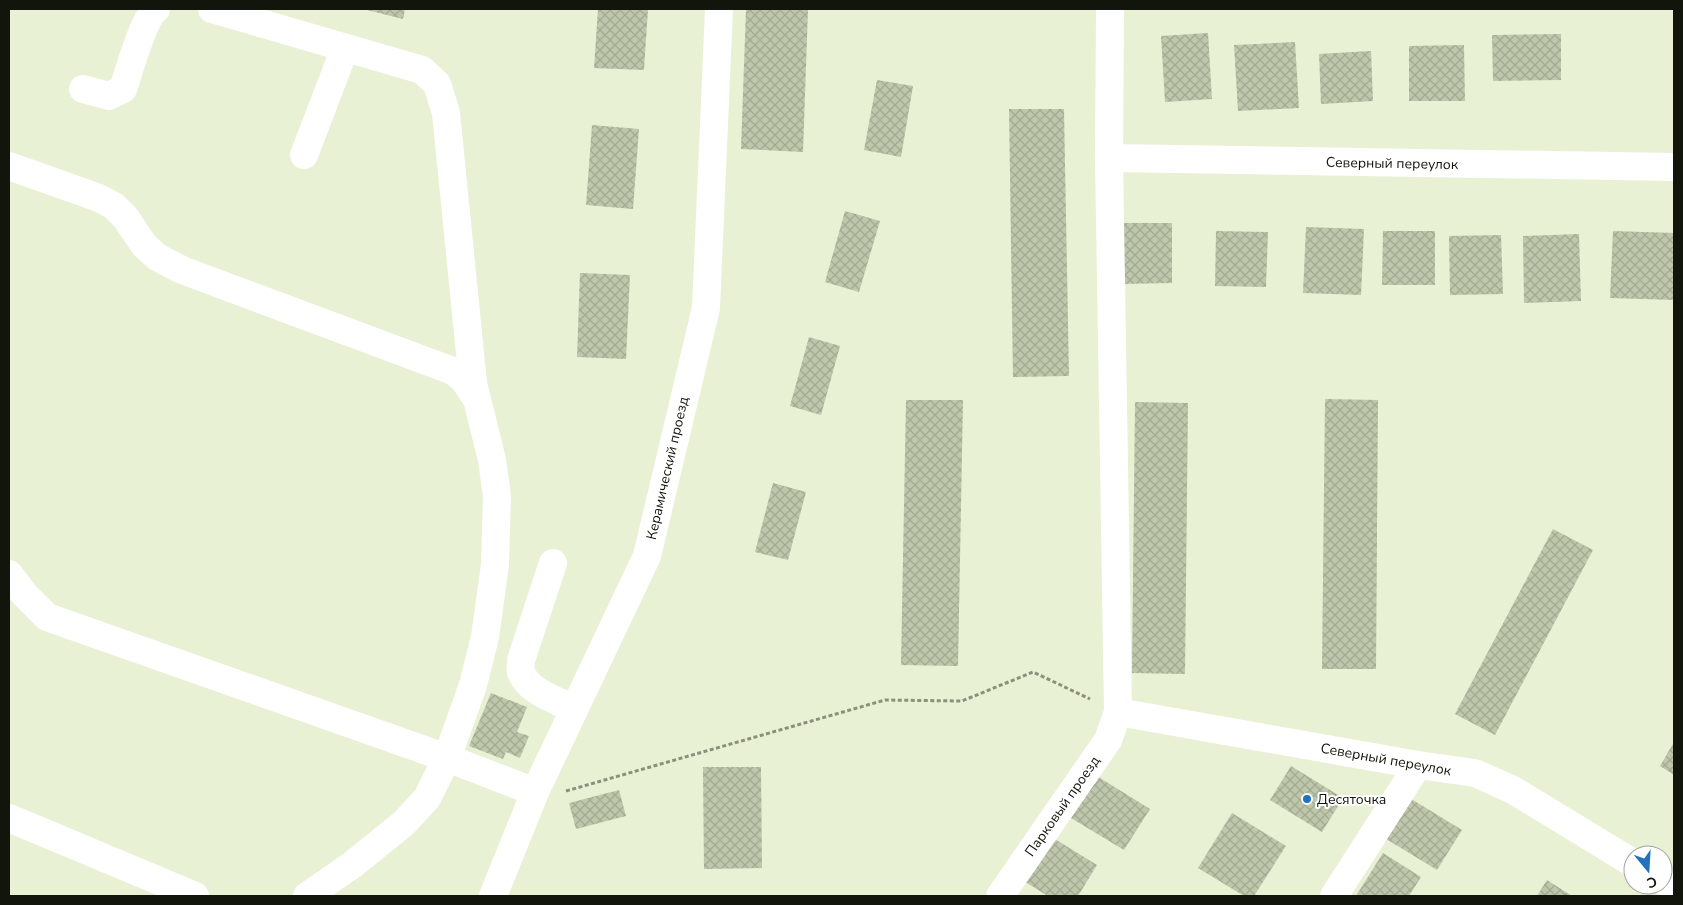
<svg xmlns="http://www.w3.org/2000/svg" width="1683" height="905" font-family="'Nunito Sans',sans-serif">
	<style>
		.building { fill: url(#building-cross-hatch) }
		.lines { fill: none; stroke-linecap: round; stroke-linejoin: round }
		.path { stroke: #8a907c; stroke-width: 3; stroke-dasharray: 4 2.5; stroke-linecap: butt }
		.minor { stroke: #fff; stroke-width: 28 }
		.poi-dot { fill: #2173c1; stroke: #fff; stroke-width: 2 }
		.labels { text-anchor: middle; stroke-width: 4; stroke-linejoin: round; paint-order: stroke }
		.street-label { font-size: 14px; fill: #12150b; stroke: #fff }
		.poi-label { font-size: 14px; fill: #12150b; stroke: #fff; text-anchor: start }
	</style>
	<defs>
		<pattern id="building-cross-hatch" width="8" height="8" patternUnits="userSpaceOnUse" patternTransform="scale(1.25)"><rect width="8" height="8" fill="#bec7ab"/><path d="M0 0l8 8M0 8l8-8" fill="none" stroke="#a2aa92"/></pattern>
	</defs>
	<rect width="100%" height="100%" fill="#e8f1d4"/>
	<!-- building -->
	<g class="building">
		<polygon points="363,9 405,9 403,19"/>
		<polygon points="598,9 648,9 644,70 594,68"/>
		<polygon points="746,9 808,9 803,152 741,149"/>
		<polygon points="1208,33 1212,99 1165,102 1161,36"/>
		<polygon points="1561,34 1561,80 1493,81 1492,35"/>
		<polygon points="1295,42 1299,108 1238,111 1234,45"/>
		<polygon points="1464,45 1465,101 1409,101 1409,46"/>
		<polygon points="1371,51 1373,101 1321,104 1319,54"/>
		<polygon points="877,80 913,86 901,157 864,150"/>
		<polygon points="1009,109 1064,109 1069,376 1013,377"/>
		<polygon points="592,125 639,129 633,209 586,205"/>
		<polygon points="845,211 880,221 859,292 825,282"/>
		<polygon points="1123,223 1172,223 1172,283 1123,284"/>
		<polygon points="1306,227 1364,229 1361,295 1303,293"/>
		<polygon points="1216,231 1268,232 1266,287 1215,286"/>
		<polygon points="1383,231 1435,231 1435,285 1382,285"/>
		<polygon points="1613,231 1674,233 1674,300 1610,298"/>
		<polygon points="1579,234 1581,301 1524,303 1523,236"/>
		<polygon points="1501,235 1503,294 1450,295 1449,236"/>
		<polygon points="580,273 630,275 626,359 577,357"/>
		<polygon points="809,337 840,346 821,415 790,406"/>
		<polygon points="1325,399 1378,400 1376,669 1322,669"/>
		<polygon points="906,400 963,400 958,666 901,665"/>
		<polygon points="1135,402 1188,403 1185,674 1132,673"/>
		<polygon points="773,483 806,492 788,560 755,552"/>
		<polygon points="1553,529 1593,550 1495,735 1455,714"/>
		<polygon points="491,693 527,707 517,732 529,736 520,758 506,752 503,759 469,746"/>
		<polygon points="1674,742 1674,775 1660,766"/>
		<polygon points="1291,766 1343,798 1322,832 1270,800"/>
		<polygon points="703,767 761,767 762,868 704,869"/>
		<polygon points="1092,773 1150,809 1124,850 1066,815"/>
		<polygon points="619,790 626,816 576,829 569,803"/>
		<polygon points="1408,797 1462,830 1437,870 1383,837"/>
		<polygon points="1232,813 1286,846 1254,896 1244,896 1198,868"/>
		<polygon points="1050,836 1097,865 1078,896 1048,896 1022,880"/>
		<polygon points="1383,853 1421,877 1409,896 1356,896"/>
		<polygon points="1547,880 1572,896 1537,896"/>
	</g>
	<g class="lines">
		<!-- path -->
		<polyline class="path" points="566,791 885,700 962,701 1033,672 1090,699"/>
		<!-- minor -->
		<g class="minor">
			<polyline points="212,9 422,70 437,84 446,113 473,383 492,460 497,496 495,565 485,637 473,685 447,758 427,798 404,823 352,865 307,896"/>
			<path d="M83,89L109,96L123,89C129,72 143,19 156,9"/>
			<polyline points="304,155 345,48"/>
			<polyline points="1109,158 1674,167"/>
			<polyline points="9,166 99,198 114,206 125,217 144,245 157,257 182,270 453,371 464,380 476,398"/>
			<path d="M553,563L521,660C521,664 520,669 521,672C528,692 557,700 574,709"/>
			<polyline points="9,574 24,594 47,617 447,758 535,792"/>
			<polyline points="1118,712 1418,765 1475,773 1513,790 1633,863"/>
			<polyline points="9,818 195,896"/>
			<polyline points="1663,881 1674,888"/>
			<polyline points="493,896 535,792 647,556 706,308 719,9"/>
			<polyline points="1000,896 1108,740 1118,712 1109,158 1110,9"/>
			<polyline points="1334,896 1418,765"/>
		</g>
	</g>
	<!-- markers -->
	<circle class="poi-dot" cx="1307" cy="799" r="5"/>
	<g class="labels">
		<!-- street labels -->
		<g class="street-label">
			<text transform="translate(1392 163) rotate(1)" y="5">Северный переулок</text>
			<text transform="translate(667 468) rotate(-77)" y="5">Керамический проезд</text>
			<text transform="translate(1386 759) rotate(10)" y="5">Северный переулок</text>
			<text transform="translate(1062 806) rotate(-55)" y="5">Парковый проезд</text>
		</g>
		<!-- poi labels -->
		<g class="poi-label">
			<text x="1317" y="804">Десяточка</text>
		</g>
	</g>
	<!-- border -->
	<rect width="1683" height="905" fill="none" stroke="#12150b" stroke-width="20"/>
	<!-- north arrow -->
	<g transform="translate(1648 870) rotate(162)"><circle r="24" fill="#ffffff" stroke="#a0a19d"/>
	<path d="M0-4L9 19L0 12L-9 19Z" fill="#2173c1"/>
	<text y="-8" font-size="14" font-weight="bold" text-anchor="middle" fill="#12150b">С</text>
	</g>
</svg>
